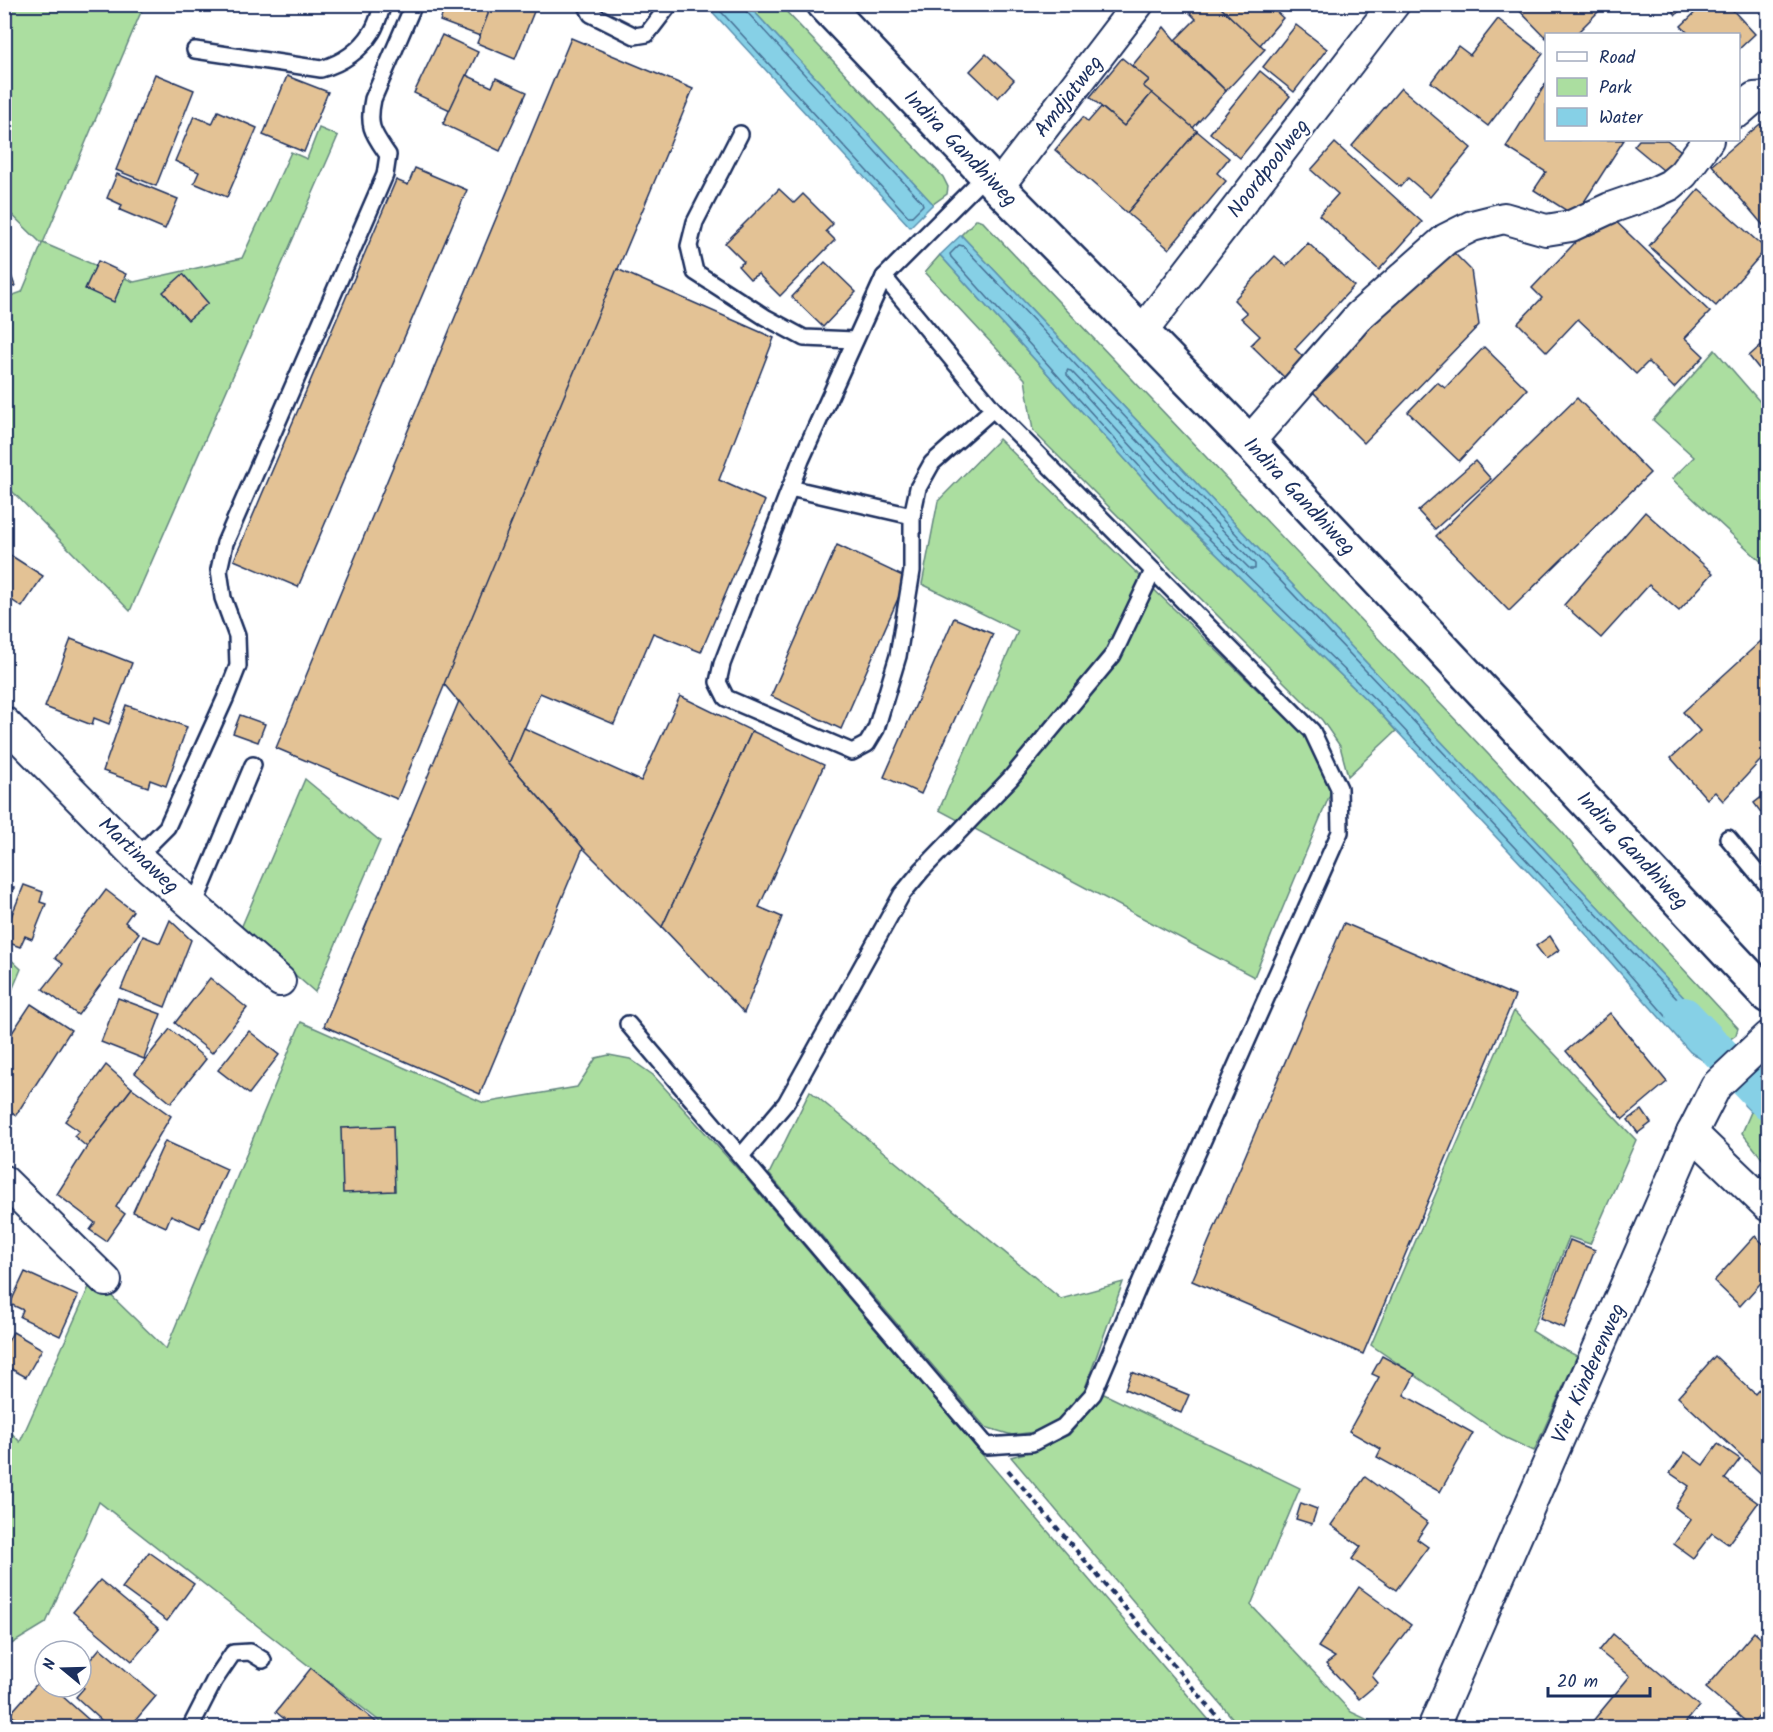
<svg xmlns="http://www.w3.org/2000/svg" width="1773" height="1732" font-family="Kalam,sans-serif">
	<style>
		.green { fill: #abdea0; stroke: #63867f; stroke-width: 1.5 }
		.water { fill: #86d0e6; stroke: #5b90b0; stroke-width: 1.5 }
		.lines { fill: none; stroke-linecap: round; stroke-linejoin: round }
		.shore { stroke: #466f94; stroke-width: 1.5 }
		.canal { stroke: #86d0e6; stroke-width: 36 }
		.building { fill: #e3c295; stroke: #1b2f5e; stroke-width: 1.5 }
		.service-casing { stroke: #1b2f5e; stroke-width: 20 }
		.minor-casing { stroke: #1b2f5e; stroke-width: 34 }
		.primary-casing { stroke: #1b2f5e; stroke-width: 38 }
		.path { stroke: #1b2f5e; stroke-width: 4; stroke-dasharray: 6 4.5; stroke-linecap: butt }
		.service { stroke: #fff; stroke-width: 15 }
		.minor { stroke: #fff; stroke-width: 30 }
		.primary { stroke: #fff; stroke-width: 33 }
		.labels { text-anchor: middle; stroke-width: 4.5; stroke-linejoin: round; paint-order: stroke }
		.street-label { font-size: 21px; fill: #1b2f5e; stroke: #fff }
	</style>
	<rect width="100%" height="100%" fill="#fff"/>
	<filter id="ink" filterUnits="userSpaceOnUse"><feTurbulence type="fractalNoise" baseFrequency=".0167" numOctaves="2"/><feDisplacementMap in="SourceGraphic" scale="12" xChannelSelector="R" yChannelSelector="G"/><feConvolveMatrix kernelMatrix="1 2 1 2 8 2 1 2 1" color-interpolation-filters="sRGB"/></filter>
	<g filter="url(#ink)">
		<!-- green -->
		<g class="green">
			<polygon points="4,5 144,5 43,243 134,282 242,258 291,152 307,159 319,128 338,136 130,611 5,484 5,298 22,292 42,244 5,208"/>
			<polygon points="748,5 780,5 943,177 948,187 947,194 933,204"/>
			<polygon points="977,219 982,221 1563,833 1600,879 1738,1028 1736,1035 1726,1042 961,235"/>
			<polygon points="940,255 1172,511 1378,711 1396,731 1348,776 1340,746 1322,720 1033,431 1025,379 925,272"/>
			<polygon points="1715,350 1768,411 1768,568 1672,479 1694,457 1653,420"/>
			<polygon points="999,439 1311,742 1331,792 1254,977 939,810 1018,631 922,584 938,501"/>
			<polygon points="305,779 380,841 315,992 241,928"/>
			<polygon points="5,954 21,969 5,1007"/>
			<polygon points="1514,1011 1636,1140 1590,1244 1569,1237 1532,1331 1551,1343 1577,1356 1534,1451 1506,1438 1371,1345"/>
			<polygon points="301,1022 484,1103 577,1087 596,1058 609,1055 630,1059 653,1075 746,1178 1215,1727 387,1727 99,1502 46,1623 5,1648 4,1425 20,1442 93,1278 166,1349"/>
			<polygon points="810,1091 1061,1299 1123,1282 1084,1391 1065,1415 1042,1431 1012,1435 985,1427 769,1174"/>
			<polygon points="1760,1111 1768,1120 1768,1166 1742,1133 1751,1112"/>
			<polygon points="1104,1394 1300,1488 1251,1605 1351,1712 1383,1727 1240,1727 1011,1457 1035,1450 1069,1435"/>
		</g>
		<!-- water -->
		<g class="water">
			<polygon points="706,5 748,5 933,204 910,227"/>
			<polygon points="961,235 1726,1042 1704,1061 1690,1052 1569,915 1378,711 1172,511 940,255"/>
			<polygon points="1768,1072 1768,1120 1760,1111 1751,1112 1744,1105 1744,1096"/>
		</g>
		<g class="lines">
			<!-- shore -->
			<g class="shore">
				<polyline points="714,4 908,216 912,216 923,205 922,202 746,11 744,4"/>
				<polygon points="959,245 963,246 1715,1039 1715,1043 1704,1053 1693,1047 1574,911 1383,707 1176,507 951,257 950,254"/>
				<polygon points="1067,370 1071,371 1255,564 1255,569 1250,569 1182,502 1067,375"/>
			</g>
			<!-- canal -->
			<polyline class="canal" points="1684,1015 1768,1103"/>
		</g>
		<!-- building -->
		<g class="building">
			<polygon points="446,4 492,4 480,36 440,21"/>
			<polygon points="492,4 537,4 515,59 477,43"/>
			<polygon points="1181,4 1217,4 1265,49 1226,91 1175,40 1196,19"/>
			<polygon points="1217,4 1268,4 1283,18 1260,45"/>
			<polygon points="1513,4 1606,4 1576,34 1546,34 1546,38"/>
			<polygon points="1667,4 1687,4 1676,15"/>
			<polygon points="1704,4 1727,4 1755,34 1738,50 1738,34 1689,34 1681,26"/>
			<polygon points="1498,19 1543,54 1488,126 1431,82 1458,46 1470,55"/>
			<polygon points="1296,25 1327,49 1294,92 1263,67"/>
			<polygon points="1164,27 1185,52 1226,91 1193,128 1143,86 1149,80 1132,66"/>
			<polygon points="442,35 478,52 450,110 414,93"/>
			<polygon points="571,38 693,89 397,799 276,748"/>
			<polygon points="986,54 1014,80 998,98 970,71"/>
			<polygon points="1122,58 1149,80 1143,86 1152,93 1124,126 1090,97"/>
			<polygon points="1260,71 1290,96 1240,158 1210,133"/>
			<polygon points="155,74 194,90 156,186 116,170"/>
			<polygon points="466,75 492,87 496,78 527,92 500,151 443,124"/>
			<polygon points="287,76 328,92 304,152 263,135"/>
			<polygon points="1546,83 1546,140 1624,140 1575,216 1534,190 1546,172 1506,147"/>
			<polygon points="1401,88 1471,148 1430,197 1408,178 1400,187 1352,146"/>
			<polygon points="1152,93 1197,131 1127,213 1055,150 1083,117 1088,122 1101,107 1124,126"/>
			<polygon points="218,111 257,128 227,197 194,183 199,172 175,161 194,116 212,124"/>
			<polygon points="1760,124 1768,134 1768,231 1712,165"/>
			<polygon points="1197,131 1229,158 1217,173 1226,181 1169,249 1127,213"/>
			<polygon points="1639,140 1667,140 1685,154 1669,175 1634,146"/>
			<polygon points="1335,143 1422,222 1379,270 1319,215 1338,194 1311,170"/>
			<polygon points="415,168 467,190 298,587 234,560 396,180 408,185"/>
			<polygon points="117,174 178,199 165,229 120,210 122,205 107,198"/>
			<polygon points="779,189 794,203 803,194 833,224 826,231 835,240 780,296 758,274 750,279 738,266 744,262 725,243"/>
			<polygon points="1699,189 1766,249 1716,306 1649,246"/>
			<polygon points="1605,211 1710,312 1685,338 1704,356 1674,388 1648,362 1636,374 1578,319 1547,352 1518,323 1542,298 1532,288"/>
			<polygon points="1308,243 1354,286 1295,349 1304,358 1285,378 1251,345 1260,336 1241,318 1247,313 1234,300 1275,256 1286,266"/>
			<polygon points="1453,252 1471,270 1479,325 1364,443 1313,392 1338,368 1332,361 1430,262 1437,268"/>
			<polygon points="4,256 15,286 4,290"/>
			<polygon points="98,261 126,274 114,302 85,289"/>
			<polygon points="825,262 856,292 823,327 792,297"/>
			<polygon points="617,269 774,338 719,480 765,501 701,652 653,633 614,724 540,693 509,763 444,684"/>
			<polygon points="183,274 208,303 188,320 163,292"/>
			<polygon points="1768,339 1768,380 1749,356"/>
			<polygon points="1484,347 1527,389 1459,461 1408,412 1437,382 1445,388"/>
			<polygon points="1577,398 1650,473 1509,611 1436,536"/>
			<polygon points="1475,461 1491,479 1435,529 1418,511"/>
			<polygon points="1645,512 1713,573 1679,611 1649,585 1601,638 1564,605"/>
			<polygon points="837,545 907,578 841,729 771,696"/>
			<polygon points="7,553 43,576 22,607 4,595 4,557"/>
			<polygon points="954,618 993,634 921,794 884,777"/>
			<polygon points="71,639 132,663 109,724 94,718 92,725 45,707"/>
			<polygon points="1761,641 1768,650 1768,755 1759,762 1723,801 1715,792 1707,799 1671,758 1700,731 1683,712"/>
			<polygon points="680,696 752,731 662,927 583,848 509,763 524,728 641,781"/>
			<polygon points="459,701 509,763 583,848 480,1094 324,1026"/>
			<polygon points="126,705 187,727 166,786 150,780 148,787 103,771"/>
			<polygon points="240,715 265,724 258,742 233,733"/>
			<polygon points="752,731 824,765 759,907 782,917 744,1013 662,927"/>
			<polygon points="1768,792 1768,822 1754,803"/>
			<polygon points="4,884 14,888 4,913"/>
			<polygon points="24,885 43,892 40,902 46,904 32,939 25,936 20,947 4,941 4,934"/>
			<polygon points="106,890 133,911 125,922 139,933 78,1015 43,989 63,964 55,958"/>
			<polygon points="170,920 191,940 165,1007 121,989 143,936 160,943"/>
			<polygon points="1344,923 1515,996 1363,1354 1192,1281"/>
			<polygon points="1550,936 1559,950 1546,959 1536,946"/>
			<polygon points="210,978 247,1008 212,1053 175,1023"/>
			<polygon points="118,998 161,1014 144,1059 101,1042"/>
			<polygon points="31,1004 71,1030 16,1115 4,1107 4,1045"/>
			<polygon points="1610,1013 1667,1082 1623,1119 1566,1051"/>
			<polygon points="170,1029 206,1059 171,1103 135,1073"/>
			<polygon points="249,1031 279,1055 249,1094 218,1070"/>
			<polygon points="106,1065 132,1088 87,1147 74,1136 79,1131 65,1121"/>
			<polygon points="132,1088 171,1116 116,1207 125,1214 106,1241 90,1230 95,1223 57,1194 87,1147"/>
			<polygon points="1642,1110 1651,1123 1638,1133 1628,1120"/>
			<polygon points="393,1126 395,1191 343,1193 341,1128"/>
			<polygon points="165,1141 227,1169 200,1228 171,1215 166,1227 133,1212"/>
			<polygon points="1755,1236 1768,1248 1768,1275 1740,1306 1714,1281"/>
			<polygon points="1570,1240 1595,1250 1564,1328 1540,1318"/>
			<polygon points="25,1272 78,1296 60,1336 20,1317 23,1310 10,1304"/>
			<polygon points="13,1332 42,1349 26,1377 4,1365 4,1349"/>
			<polygon points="1382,1356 1415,1374 1404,1395 1473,1433 1440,1492 1377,1457 1381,1449 1349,1431 1379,1377 1372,1374"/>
			<polygon points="1715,1356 1755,1394 1768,1379 1768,1480 1678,1397"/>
			<polygon points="1132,1372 1189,1395 1181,1413 1125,1389"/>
			<polygon points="1718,1444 1740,1459 1725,1479 1758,1503 1728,1544 1712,1533 1693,1558 1674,1544 1691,1520 1675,1507 1689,1486 1670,1473 1685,1452 1703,1465"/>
			<polygon points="1365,1477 1428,1523 1417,1539 1428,1547 1396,1590 1352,1559 1361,1547 1331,1525"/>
			<polygon points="1301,1503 1317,1509 1312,1524 1296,1519"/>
			<polygon points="149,1552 194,1584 167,1621 122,1588"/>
			<polygon points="100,1580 159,1629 132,1661 73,1612"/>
			<polygon points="1359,1587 1411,1625 1372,1676 1378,1683 1359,1699 1326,1664 1335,1657 1318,1647"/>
			<polygon points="1754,1632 1768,1645 1768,1705 1751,1726 1706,1688"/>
			<polygon points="1613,1634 1699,1706 1683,1726 1685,1728 1587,1728 1630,1676 1599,1651"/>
			<polygon points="100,1648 156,1696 129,1728 122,1722 116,1728 110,1728 76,1697 84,1688 81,1686 81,1671"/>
			<polygon points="311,1668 383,1728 295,1728 276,1712"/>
			<polygon points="42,1678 45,1681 45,1687 52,1687 98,1728 26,1728 10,1714"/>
		</g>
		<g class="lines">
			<defs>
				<g id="service">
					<polyline points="586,4 591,14 635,36 647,34 670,4"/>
					<path d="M195,50L321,69C342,63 360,51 372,32C377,24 380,13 383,4"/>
					<polyline points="740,134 695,222 689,246 695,272 765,317 804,338 855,340"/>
					<polyline points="986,175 884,277 801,460 722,664 718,682 726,698 852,752 867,744 876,729 898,656 912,571 912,516 918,488 932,463 993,409"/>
					<polyline points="790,488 912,516"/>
					<polyline points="1728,838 1768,886"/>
					<path d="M137,857L167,827L225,699L238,666L237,636L223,598L219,570L225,543L385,175L388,155C373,133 367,127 373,99L414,4"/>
					<polyline points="194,905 253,765"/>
					<polyline points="628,1024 987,1446 1032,1443 1063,1427 1093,1394 1151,1257 1340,832 1339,788 1312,731 993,409 884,277"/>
					<polyline points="741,1156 786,1103 902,894 922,870 1010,779 1113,655 1153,571"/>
					<polyline points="190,1728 214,1681 233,1653 250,1652 263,1660"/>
				</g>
				<g id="minor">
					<polyline points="1738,112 1754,98 1768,97"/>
					<polyline points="998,187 1138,4"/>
					<polyline points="1142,332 1394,4"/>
					<polyline points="1249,442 1359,316 1446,239 1472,226 1504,218 1546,230 1571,226 1610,208 1653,193 1670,185 1683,174 1708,140"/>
					<polyline points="4,722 137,857 280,981"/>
					<polyline points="1692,1133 1768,1206"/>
					<polyline points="4,1181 106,1281"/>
					<polyline points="1433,1728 1692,1133 1716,1086 1768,1037"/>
				</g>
				<polyline id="primary" points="824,4 998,187 1142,332 1249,442 1768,996"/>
			</defs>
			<!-- service casing -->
			<use href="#service" class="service-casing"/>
			<!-- minor casing -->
			<use href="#minor" class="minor-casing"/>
			<!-- primary casing -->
			<use href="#primary" class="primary-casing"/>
			<!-- path -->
			<polyline class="path" points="1008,1470 1227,1728"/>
			<!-- service -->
			<use href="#service" class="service"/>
			<!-- minor -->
			<use href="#minor" class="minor"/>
			<!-- primary -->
			<use href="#primary" class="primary"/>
		</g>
	</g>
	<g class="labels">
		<!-- street labels -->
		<g class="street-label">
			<text transform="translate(1068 96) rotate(-52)" y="7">Amdjatweg</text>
			<text transform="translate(961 148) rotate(46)" y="7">Indira Gandhiweg</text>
			<text transform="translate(1268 168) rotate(-52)" y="7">Noordpoolweg</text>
			<text transform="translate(1300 496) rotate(47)" y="7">Indira Gandhiweg</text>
			<text transform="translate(1633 850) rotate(47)" y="7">Indira Gandhiweg</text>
			<text transform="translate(139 855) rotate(43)" y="7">Martinaweg</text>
			<text transform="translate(1588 1373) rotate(-66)" y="7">Vier Kinderenweg</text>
		</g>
	</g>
	<!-- margin -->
	<rect width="1773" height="1732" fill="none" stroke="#fff" stroke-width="24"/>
	<rect x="12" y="12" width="1749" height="1708" fill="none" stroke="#1b2f5e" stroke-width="2" filter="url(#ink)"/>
	<!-- legend -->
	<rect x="1545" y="33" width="195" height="108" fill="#ffffff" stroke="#a4acbf" stroke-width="1.5"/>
	<rect x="1557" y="52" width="30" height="9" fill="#ffffff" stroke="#a4acbf" stroke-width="1.5"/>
	<text x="1599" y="63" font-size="18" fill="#1b2f5e">Road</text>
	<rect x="1557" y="78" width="30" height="18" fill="#abdea0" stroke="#a4acbf" stroke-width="1.5"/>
	<text x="1599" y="93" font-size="18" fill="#1b2f5e">Park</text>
	<rect x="1557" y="108" width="30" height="18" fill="#86d0e6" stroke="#a4acbf" stroke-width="1.5"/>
	<text x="1599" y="123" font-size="18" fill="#1b2f5e">Water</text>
	<!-- north arrow -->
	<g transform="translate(63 1669) rotate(289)"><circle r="28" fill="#ffffff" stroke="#a4acbf" stroke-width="1.5"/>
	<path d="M0-4.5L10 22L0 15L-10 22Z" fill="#1b2f5e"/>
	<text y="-9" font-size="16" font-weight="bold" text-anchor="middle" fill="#1b2f5e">N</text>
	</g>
	<!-- scale -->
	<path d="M1548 1687v9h102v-9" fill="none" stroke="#1b2f5e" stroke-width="3"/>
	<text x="1557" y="1687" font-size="18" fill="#1b2f5e" stroke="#ffffff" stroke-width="4.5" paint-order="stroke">20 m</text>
</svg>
